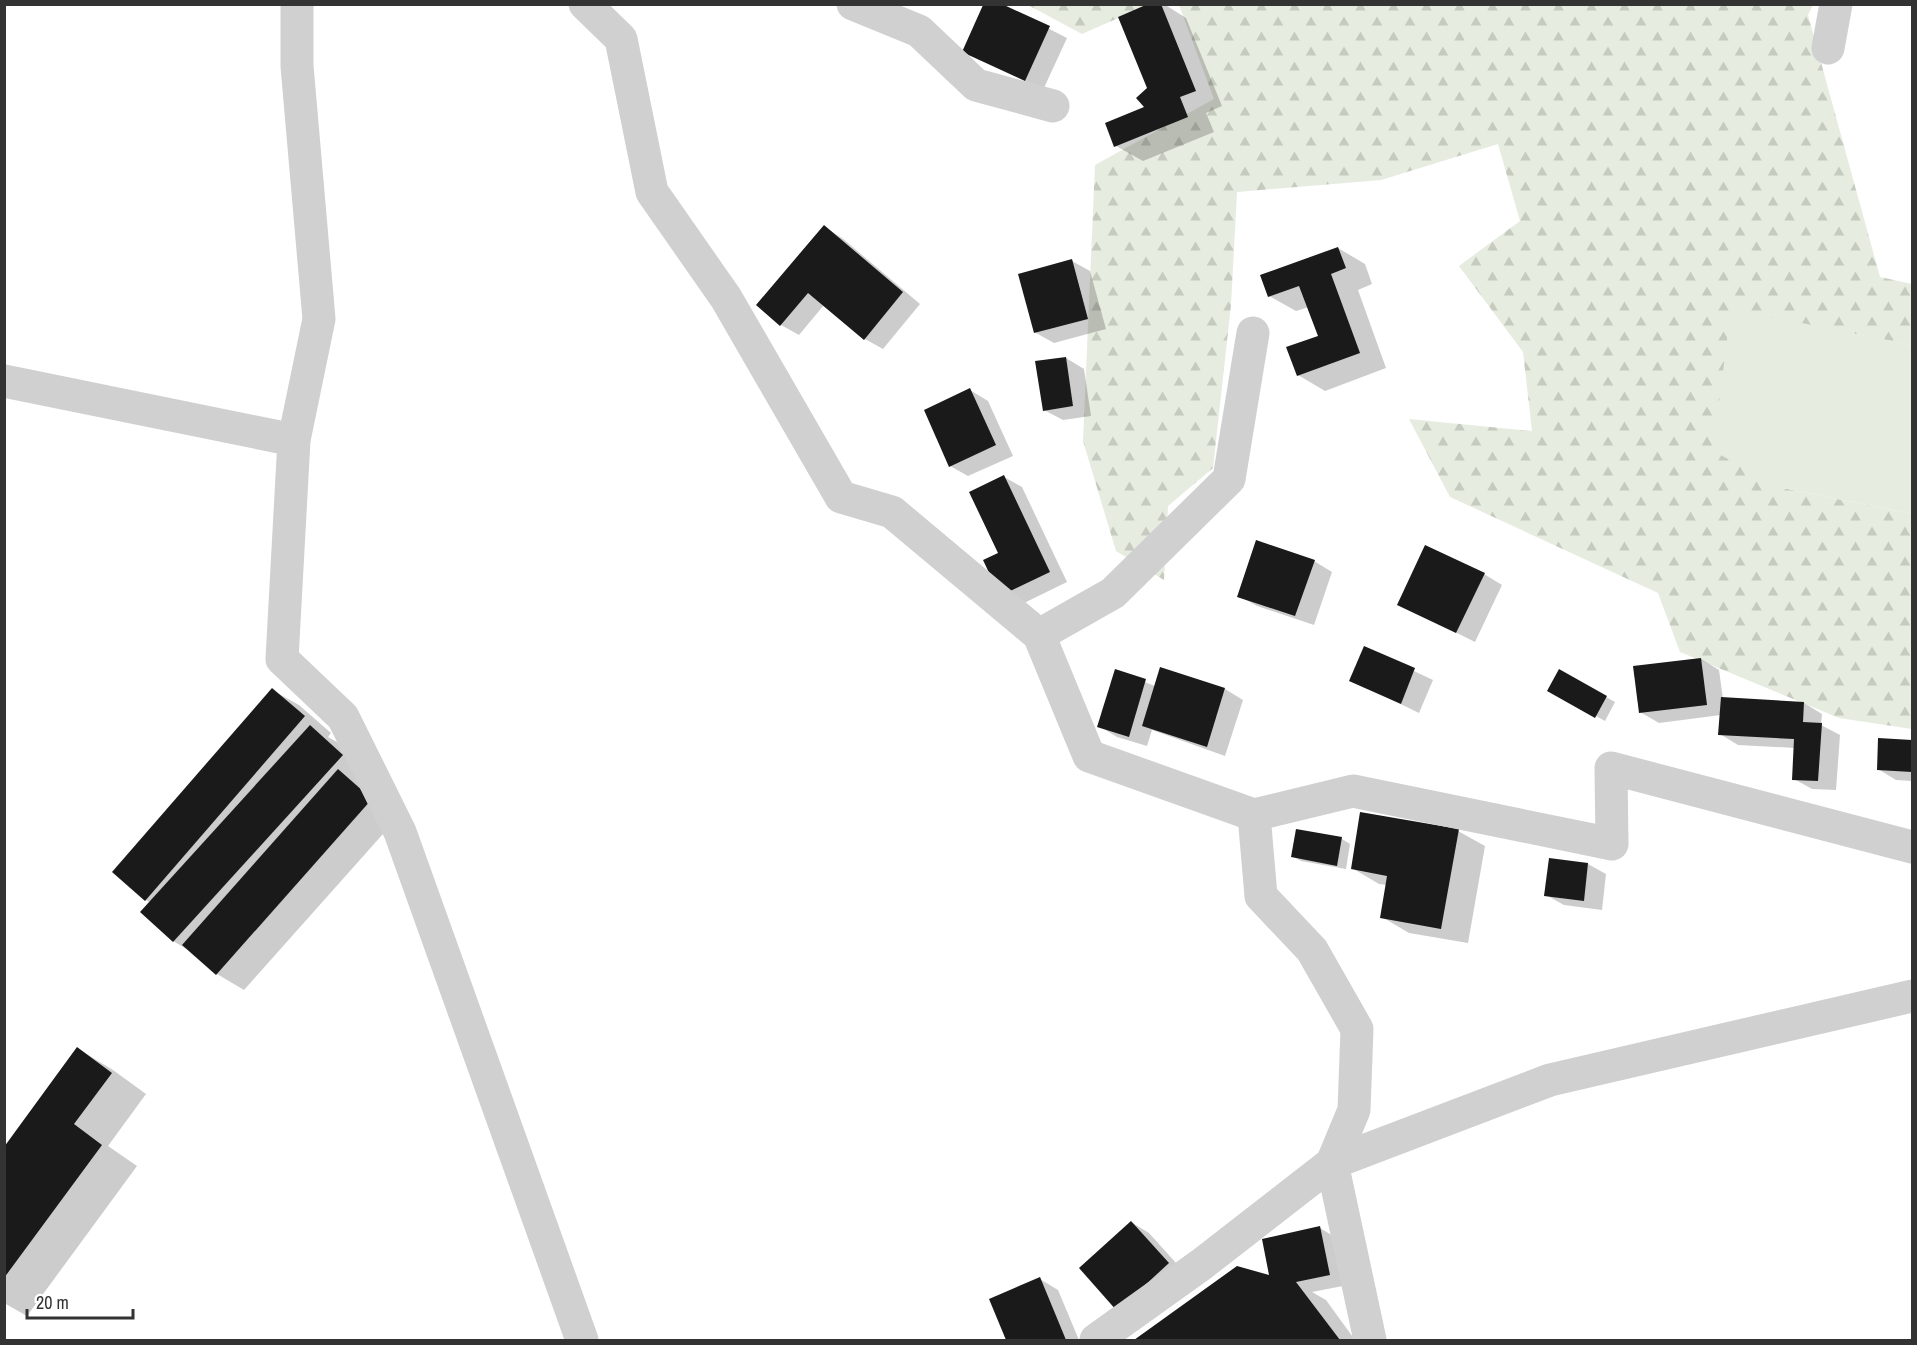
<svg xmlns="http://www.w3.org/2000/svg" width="1917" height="1345" font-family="'Archivo Narrow',sans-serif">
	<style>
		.forest { fill: url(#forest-firs) }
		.pitch { fill: #e6ecdf }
		.shadow { fill: #0003 }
		.building { fill: #1a1a1a }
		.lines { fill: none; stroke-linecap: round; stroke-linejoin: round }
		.minor { stroke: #d0d0d0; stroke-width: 33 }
	</style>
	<defs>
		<pattern id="forest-firs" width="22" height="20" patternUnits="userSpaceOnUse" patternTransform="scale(1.5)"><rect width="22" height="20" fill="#e6ecdf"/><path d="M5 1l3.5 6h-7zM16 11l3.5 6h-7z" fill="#c6cbc0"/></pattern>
	</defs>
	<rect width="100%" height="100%" fill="#fff"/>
	<!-- forest -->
	<g class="forest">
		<polygon points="1028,5 1148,5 1082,34"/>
		<polygon points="1179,5 1813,5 1808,15 1880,277 1912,284 1912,345 1731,310 1783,488 1912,514 1912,729 1839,718 1680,652 1658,593 1450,497 1409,419 1532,431 1523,352 1459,266 1520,221 1498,144 1381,180 1237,192 1231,305 1213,468 1168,506 1164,580 1116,551 1083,441 1095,165 1214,99"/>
	</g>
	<!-- pitch -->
	<polygon class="pitch" points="1731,309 1912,345 1912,514 1783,488 1713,451"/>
	<!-- shadow -->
	<g class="shadow">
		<polygon points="985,4 1000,4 1067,38 1043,90 963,51"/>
		<polygon points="1153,4 1164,4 1186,18 1222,106 1206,113 1214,132 1143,161 1116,146 1147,108"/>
		<polygon points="824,227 842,238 920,304 883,349 865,339 824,305 799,335 781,325"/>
		<polygon points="1338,248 1365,264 1372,284 1358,290 1386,368 1325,391 1298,375 1320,337 1309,307 1296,311 1269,296"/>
		<polygon points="1072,261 1090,271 1106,329 1054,343 1036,333"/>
		<polygon points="1066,358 1084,369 1091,416 1063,420 1044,410"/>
		<polygon points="970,390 988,401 1013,456 968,476 950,466"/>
		<polygon points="1004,477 1022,487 1067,582 1020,605 1001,594 1000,553"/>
		<polygon points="1314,561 1332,572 1314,625 1257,606 1239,596"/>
		<polygon points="1484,574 1502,585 1475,642 1399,604"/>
		<polygon points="1365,648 1433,680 1419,713 1351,680"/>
		<polygon points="1701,659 1719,670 1723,699 1804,703 1822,714 1821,725 1840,735 1836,790 1812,789 1794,779 1795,748 1738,745 1720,734 1721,715 1659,723 1640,712"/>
		<polygon points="1161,669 1225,689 1243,700 1225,756 1152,730 1147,746 1117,737 1099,726 1116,671 1155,686"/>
		<polygon points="1559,671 1615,702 1605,721 1549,690"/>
		<polygon points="272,690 299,705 331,733 328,737 337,742 399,816 244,990 217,974 192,952 173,941 151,903 146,900"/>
		<polygon points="1880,740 1912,742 1912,781 1896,780 1878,769"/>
		<polygon points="1297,831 1342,839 1350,844 1346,869 1301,861 1293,856"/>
		<polygon points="1458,831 1485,846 1468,943 1409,933 1382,917 1387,885 1379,884 1352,868"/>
		<polygon points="1588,864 1606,874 1602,910 1564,905 1546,895"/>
		<polygon points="78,1049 113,1070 146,1094 108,1146 137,1166 27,1316 4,1303 4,1149"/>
		<polygon points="1131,1222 1149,1233 1186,1274 1118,1309"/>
		<polygon points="1320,1228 1338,1239 1348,1285 1312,1292 1326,1300 1355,1340 1137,1340 1238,1267 1271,1277"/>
		<polygon points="1040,1279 1058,1290 1079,1340 1007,1340 991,1300"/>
	</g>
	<!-- building -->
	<g class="building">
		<polygon points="1148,4 1161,4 1196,91 1180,97 1188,117 1114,147 1105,123 1144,107 1136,98 1147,88 1118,17"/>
		<polygon points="983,5 1004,5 1050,26 1025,81 962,52"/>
		<polygon points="824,225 903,292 864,340 808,293 780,326 756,305"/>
		<polygon points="1338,247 1346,268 1331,274 1360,353 1297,376 1286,347 1318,336 1299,286 1268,297 1260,275"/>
		<polygon points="1072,259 1088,319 1034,333 1018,274"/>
		<polygon points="1066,357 1073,406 1043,411 1035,361"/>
		<polygon points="970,388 996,445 949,467 924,410"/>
		<polygon points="1004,475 1050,572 1000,596 983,560 998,553 969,492"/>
		<polygon points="1256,540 1315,560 1295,616 1237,597"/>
		<polygon points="1425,545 1485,573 1456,633 1397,605"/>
		<polygon points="1364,646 1415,668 1401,704 1349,681"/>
		<polygon points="1701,658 1707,705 1639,713 1633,666"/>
		<polygon points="1160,667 1225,688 1207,747 1142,726"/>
		<polygon points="1115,669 1146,679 1129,737 1097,727"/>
		<polygon points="1559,669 1607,696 1595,718 1547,691"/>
		<polygon points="272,688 305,716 145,901 112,872"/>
		<polygon points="1721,697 1804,702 1803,722 1822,723 1818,781 1792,780 1794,739 1718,735"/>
		<polygon points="310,725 343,755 173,942 140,912"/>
		<polygon points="1878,738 1912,740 1912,772 1877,770"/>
		<polygon points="338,769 372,799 216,975 182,945"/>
		<polygon points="1360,812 1459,829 1441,929 1380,918 1387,876 1351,869"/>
		<polygon points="1296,829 1342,837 1337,866 1291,857"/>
		<polygon points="1549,858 1588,863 1584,901 1544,896"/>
		<polygon points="77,1047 112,1073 74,1124 102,1145 4,1278 4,1147"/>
		<polygon points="1131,1221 1169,1263 1117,1311 1079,1268"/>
		<polygon points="1320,1226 1330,1275 1296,1282 1340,1340 1134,1340 1237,1266 1269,1275 1262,1239"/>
		<polygon points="1040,1277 1066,1340 1006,1340 989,1299"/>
	</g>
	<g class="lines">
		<!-- minor -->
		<g class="minor">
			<polyline points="297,4 297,66 319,319 294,440 282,659 343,717 400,832 582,1340"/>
			<polyline points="585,4 621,39 652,192 726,298 841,497 892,512 1039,635 1089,756 1254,815 1353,791 1612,844 1611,768 1912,847"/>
			<polyline points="853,4 919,31 976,85 1053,106"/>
			<polyline points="1828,48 1836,4"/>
			<polyline points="4,381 294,440"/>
			<polyline points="1039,635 1113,593 1229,479 1253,333"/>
			<polyline points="1254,815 1261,896 1312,950 1357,1029 1354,1110 1332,1163 1370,1340"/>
			<polyline points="1096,1340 1202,1264 1332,1163 1550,1080 1912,996"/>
		</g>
	</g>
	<!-- border -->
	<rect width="1917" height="1345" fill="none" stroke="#333333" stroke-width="12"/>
	<!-- scale -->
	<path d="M27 1309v9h106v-9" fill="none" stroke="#333333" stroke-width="3"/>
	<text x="36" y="1309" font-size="18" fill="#333333" stroke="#ffffff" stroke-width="4.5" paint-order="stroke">20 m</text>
</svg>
